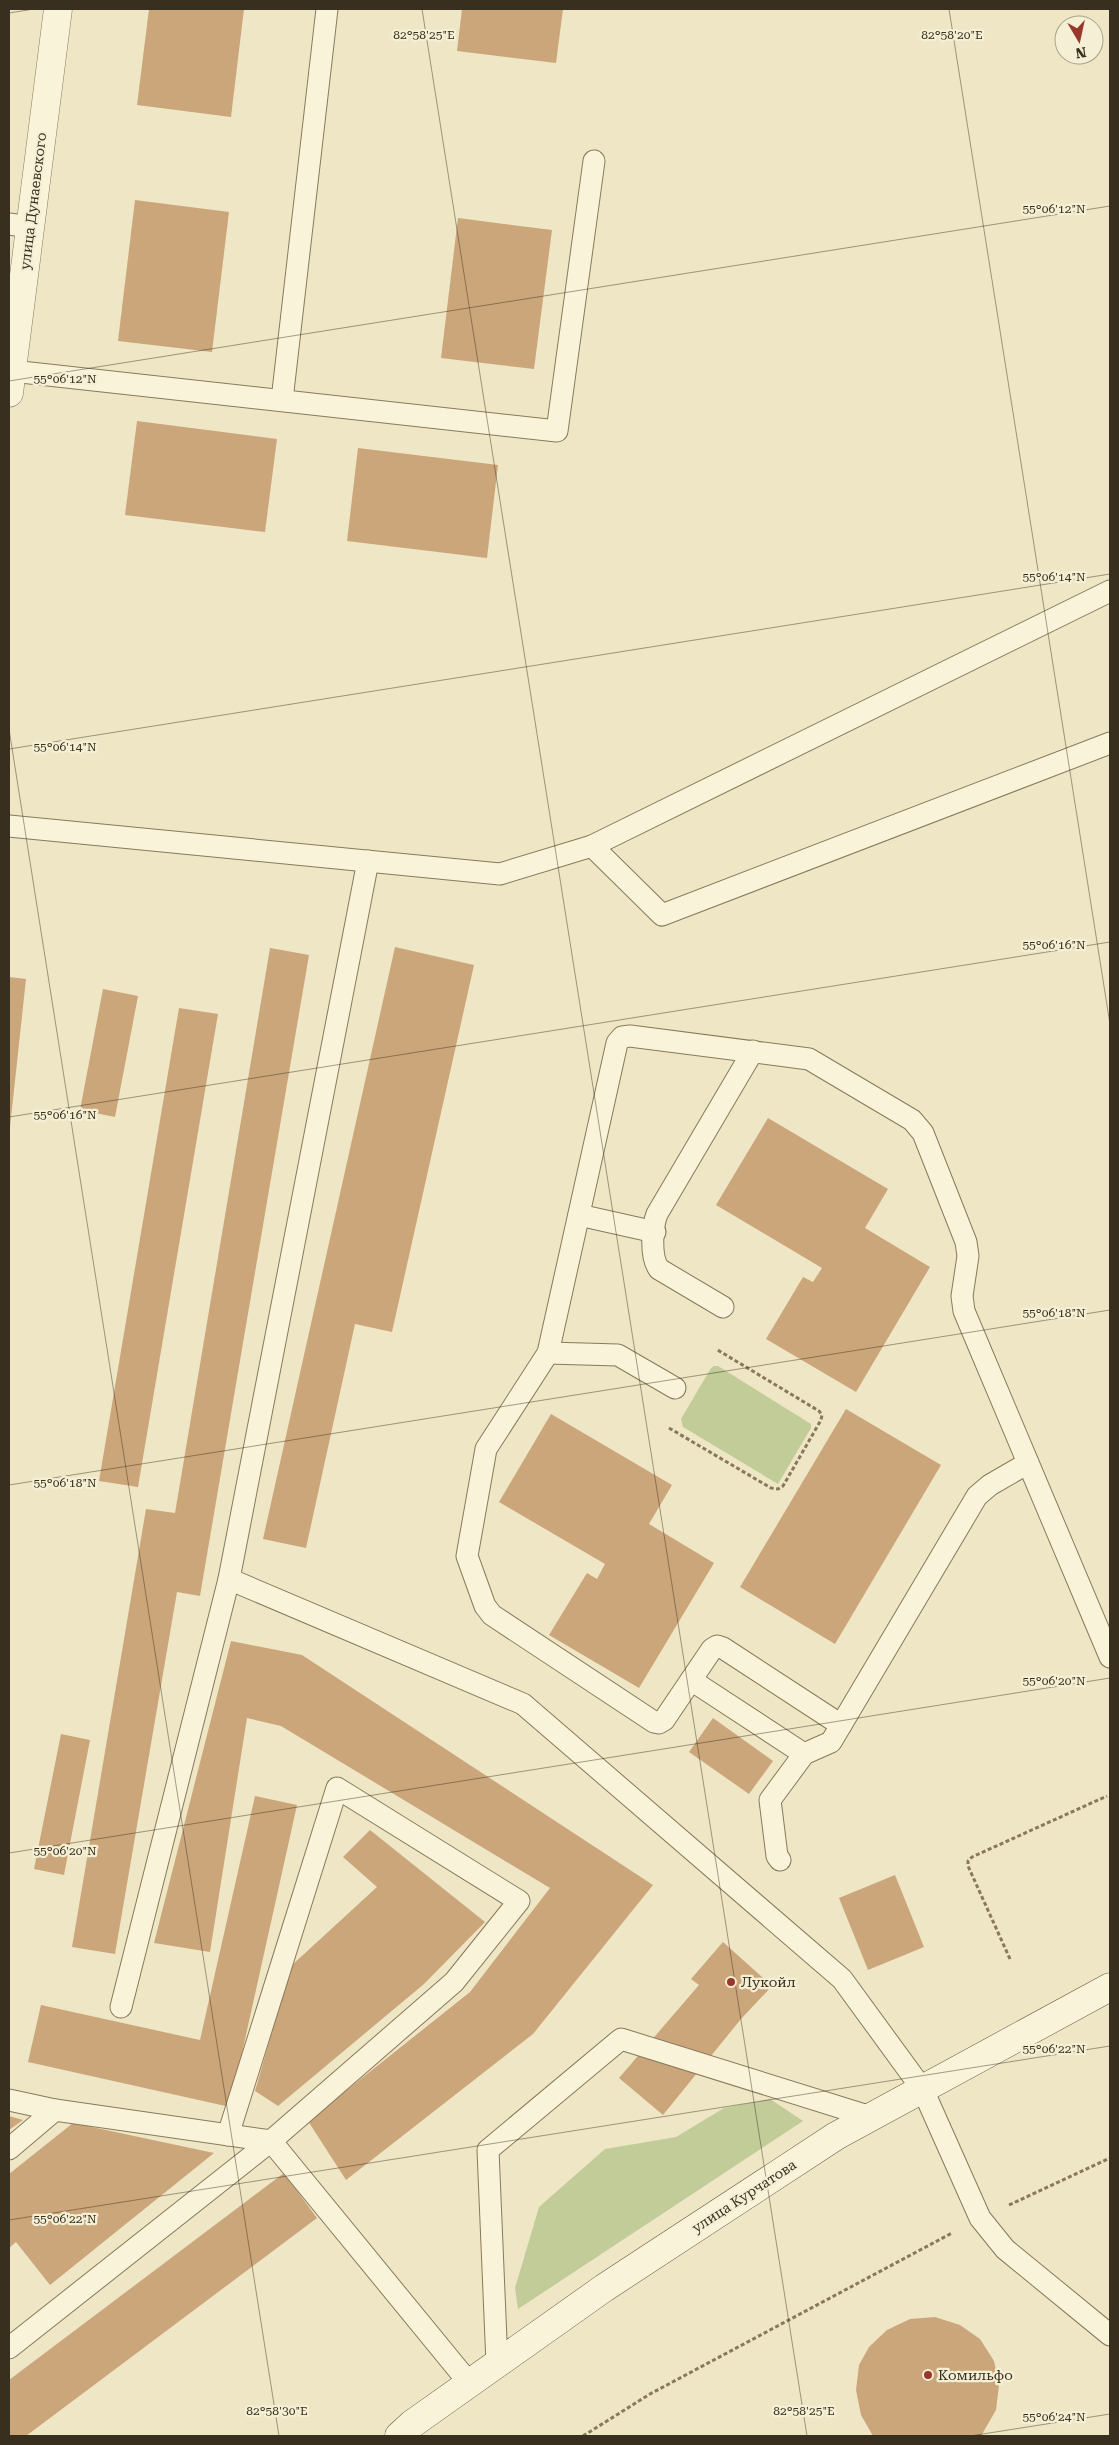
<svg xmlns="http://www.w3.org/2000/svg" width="1119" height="2445" font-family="'Roboto Serif',serif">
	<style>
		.green { fill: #c1cc99 }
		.building { fill: #cca67b }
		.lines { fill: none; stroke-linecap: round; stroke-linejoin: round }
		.service-casing { stroke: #89795b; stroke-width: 23 }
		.minor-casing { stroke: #89795b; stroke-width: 29 }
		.secondary-casing { stroke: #6b5a3e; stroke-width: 29 }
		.path { stroke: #89795b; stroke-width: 3; stroke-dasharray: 4 2.5; stroke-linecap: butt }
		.service { stroke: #f9f3d9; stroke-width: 21 }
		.minor { stroke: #f9f3d9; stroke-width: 28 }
		.secondary { stroke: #f9f3d9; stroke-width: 28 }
		.ticks { fill: none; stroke: #392f1f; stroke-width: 1; stroke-opacity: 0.45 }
		.poi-dot { fill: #98372b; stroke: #f5f0d5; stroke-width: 2 }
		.labels { text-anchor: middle; stroke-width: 4.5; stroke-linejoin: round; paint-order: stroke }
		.street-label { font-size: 14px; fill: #392f1f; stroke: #f5f0d5 }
		.poi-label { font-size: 14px; fill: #392f1f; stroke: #f5f0d5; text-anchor: start }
		.ticks-label { font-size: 12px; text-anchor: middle; fill: #392f1f; stroke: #f5f0d5; stroke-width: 4.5; stroke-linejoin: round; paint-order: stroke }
	</style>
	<rect width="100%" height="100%" fill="#eee6c5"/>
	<!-- green -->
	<g class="green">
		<polygon points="714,1366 718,1366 811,1424 811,1428 778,1484 683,1427 681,1419 711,1368"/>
		<polygon points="770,2099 803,2121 518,2309 515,2288 539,2207 605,2149 676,2137 724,2108"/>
	</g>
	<!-- building -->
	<g class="building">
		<polygon points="149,9 244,9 231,117 137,105"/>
		<polygon points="462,9 563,9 556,63 457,51"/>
		<polygon points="135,200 229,212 212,352 118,341"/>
		<polygon points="458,218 552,230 534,369 441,358"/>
		<polygon points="137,421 277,439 265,532 125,515"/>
		<polygon points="358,448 498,465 487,558 347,541"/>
		<polygon points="395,947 474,965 392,1332 355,1324 306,1548 263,1539"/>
		<polygon points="270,948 309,955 200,1596 177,1592 115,1954 72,1947 146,1509 175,1513"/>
		<polygon points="9,977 26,979 10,1127 9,1127"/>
		<polygon points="103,989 138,996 115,1117 80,1110"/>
		<polygon points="179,1008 218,1014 138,1487 99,1481"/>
		<polygon points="768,1118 888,1189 865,1228 930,1267 856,1392 766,1339 803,1277 813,1282 822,1268 716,1205"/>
		<polygon points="846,1409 941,1465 835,1644 740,1587"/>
		<polygon points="551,1414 672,1485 649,1524 714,1563 639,1688 549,1635 587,1573 597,1579 605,1564 499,1502"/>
		<polygon points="231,1641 302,1655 653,1885 533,2034 346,2180 308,2121 470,1992 550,1888 281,1726 247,1718 210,1952 154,1943"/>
		<polygon points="713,1718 773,1761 749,1794 689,1752"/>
		<polygon points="61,1734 90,1740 64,1875 34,1869"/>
		<polygon points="255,1796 297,1805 230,2107 28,2062 41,2005 200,2040"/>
		<polygon points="370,1830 485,1922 424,1984 278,2106 255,2091 291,1966 377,1887 343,1857"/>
		<polygon points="895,1875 924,1947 868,1970 839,1898"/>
		<polygon points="723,1942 772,1986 741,2019 663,2115 619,2078 699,1985 691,1979"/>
		<polygon points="9,2116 23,2120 9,2130"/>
		<polygon points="73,2123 214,2153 50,2285 16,2242 9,2248 9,2174"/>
		<polygon points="284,2173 317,2218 26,2436 9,2436 9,2380"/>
		<polygon points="935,2317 960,2325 980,2339 994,2361 999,2385 996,2410 981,2436 873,2436 861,2415 856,2390 859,2365 869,2347 887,2330 910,2319"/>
	</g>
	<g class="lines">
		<defs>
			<g id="service">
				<polyline points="9,224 30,227"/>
				<polyline points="12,371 557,431 594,161"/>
				<polyline points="282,400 327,9"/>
				<polyline points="9,826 500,874 592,846 662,915 1110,743"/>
				<polyline points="592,846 1110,591"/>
				<polyline points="368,861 229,1579 523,1704 842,1979 923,2090 980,2218 1005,2249 1110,2335"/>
				<polyline points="579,1215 655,1232"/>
				<path d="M723,1307L659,1269C650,1257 652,1227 657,1214L753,1051"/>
				<polyline points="548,1353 618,1355 675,1388"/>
				<polyline points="691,1680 804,1754"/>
				<polyline points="841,1725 723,1648 717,1646 712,1649 664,1720 659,1723 654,1722 492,1615 485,1606 467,1556 486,1449 548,1353 617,1043 622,1037 630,1036 809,1059 912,1120 923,1133 966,1242 968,1256 962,1296 964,1311 1110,1657"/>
				<polyline points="780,1860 777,1856 770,1800 804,1754 831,1742 977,1496 990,1485 1028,1463"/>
				<polyline points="121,2007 229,1579"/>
				<polyline points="9,2100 55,2110 271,2141 9,2348"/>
				<polyline points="228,2135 337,1788 519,1901 454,1982 271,2141 470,2384"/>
				<polyline points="9,2149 55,2110"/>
				<polyline points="497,2364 488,2150 621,2039 871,2117"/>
			</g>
			<polyline id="minor" points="9,393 58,9"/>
			<polyline id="secondary" points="399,2436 412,2424 604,2288 836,2136 1110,1987"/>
		</defs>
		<!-- service casing -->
		<use href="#service" class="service-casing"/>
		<!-- minor casing -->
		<use href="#minor" class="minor-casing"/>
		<!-- secondary casing -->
		<use href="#secondary" class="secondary-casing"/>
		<!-- path -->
		<g class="path">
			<polyline points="669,1428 771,1488 778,1489 783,1486 821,1420 822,1415 819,1411 716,1349"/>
			<polyline points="1010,1959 968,1866 968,1861 972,1857 1107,1796"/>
			<polyline points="1009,2205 1110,2158"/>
			<polyline points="583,2436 650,2394 952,2233"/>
		</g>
		<!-- service -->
		<use href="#service" class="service"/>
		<!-- minor -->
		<use href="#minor" class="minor"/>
		<!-- secondary -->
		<use href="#secondary" class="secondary"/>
	</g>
	<!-- ticks -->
	<path class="ticks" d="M422,9L807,2436M949,9L1110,1024M9,13L34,9M9,381L1110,206M9,729L279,2436M9,749L1110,574M9,1117L1110,942M9,1485L1110,1310M9,1853L1110,1678M9,2220L1110,2046M970,2436L1110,2414"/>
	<!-- markers -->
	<g class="poi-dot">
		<circle cx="731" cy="1982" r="5"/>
		<circle cx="928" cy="2375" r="5"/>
	</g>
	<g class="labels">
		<!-- street labels -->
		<g class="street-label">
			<text transform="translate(33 201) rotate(-83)" y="5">улица Дунаевского</text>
			<text transform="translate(744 2196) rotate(-33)" y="5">улица Курчатова</text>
		</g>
		<!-- poi labels -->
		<g class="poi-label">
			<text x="741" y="1987">Лукойл</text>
			<text x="938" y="2380">Комильфо</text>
		</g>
	</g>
	<g class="ticks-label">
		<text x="424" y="39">82°58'25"E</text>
		<text x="952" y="39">82°58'20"E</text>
		<text x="1054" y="213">55°06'12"N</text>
		<text x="65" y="383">55°06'12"N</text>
		<text x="1054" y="581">55°06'14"N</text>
		<text x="65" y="751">55°06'14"N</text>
		<text x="1054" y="949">55°06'16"N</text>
		<text x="65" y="1119">55°06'16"N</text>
		<text x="1054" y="1317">55°06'18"N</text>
		<text x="65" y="1487">55°06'18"N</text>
		<text x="1054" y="1685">55°06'20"N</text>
		<text x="65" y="1855">55°06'20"N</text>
		<text x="1054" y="2053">55°06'22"N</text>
		<text x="65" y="2223">55°06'22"N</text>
		<text x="277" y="2415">82°58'30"E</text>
		<text x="804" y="2415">82°58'25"E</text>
		<text x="1054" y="2421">55°06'24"N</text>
	</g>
	<!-- border -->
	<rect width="1119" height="2445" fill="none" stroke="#392f1f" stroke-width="20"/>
	<!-- north arrow -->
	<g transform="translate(1079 40) rotate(171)"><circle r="24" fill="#f5f0d5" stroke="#aaa38c"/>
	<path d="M0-4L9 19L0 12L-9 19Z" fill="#98372b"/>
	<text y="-8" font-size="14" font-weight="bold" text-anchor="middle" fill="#392f1f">N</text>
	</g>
</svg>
